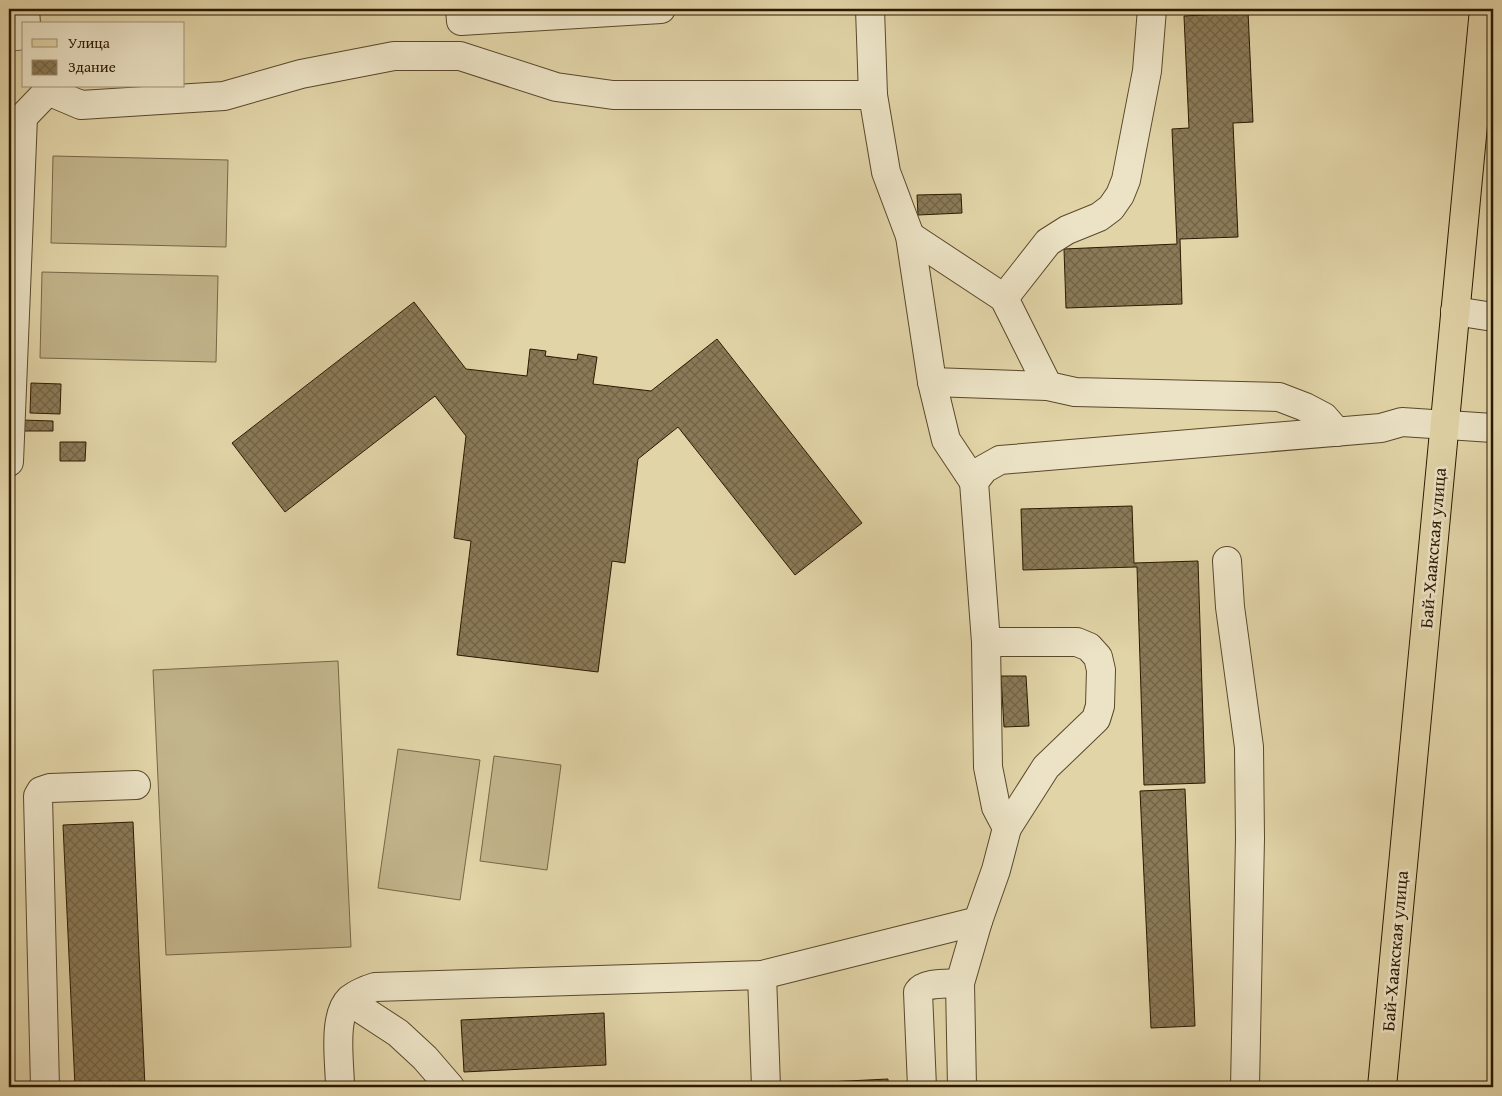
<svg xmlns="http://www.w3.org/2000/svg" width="1502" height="1096" font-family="'Gentium Book Plus',serif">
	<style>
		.pitch { fill: #c2b48b; stroke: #776646 }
		.building { fill: url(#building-cross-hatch); stroke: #2c1900 }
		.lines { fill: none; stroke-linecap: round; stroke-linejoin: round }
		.minor-casing { stroke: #59482a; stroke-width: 30 }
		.major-casing { stroke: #2c1900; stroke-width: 30 }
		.minor { stroke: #ece3c6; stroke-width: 28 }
		.major { stroke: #e1d4a7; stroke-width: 28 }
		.labels { text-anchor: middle; stroke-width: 5; stroke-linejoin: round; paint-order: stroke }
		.street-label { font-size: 18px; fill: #2c1900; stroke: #ece3c6 }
	</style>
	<defs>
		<pattern id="building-cross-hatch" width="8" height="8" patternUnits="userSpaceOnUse" patternTransform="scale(1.25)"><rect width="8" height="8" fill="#8a7a57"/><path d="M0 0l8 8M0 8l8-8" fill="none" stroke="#716346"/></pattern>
	</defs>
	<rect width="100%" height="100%" fill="#e1d4a7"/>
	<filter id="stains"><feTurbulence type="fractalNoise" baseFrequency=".004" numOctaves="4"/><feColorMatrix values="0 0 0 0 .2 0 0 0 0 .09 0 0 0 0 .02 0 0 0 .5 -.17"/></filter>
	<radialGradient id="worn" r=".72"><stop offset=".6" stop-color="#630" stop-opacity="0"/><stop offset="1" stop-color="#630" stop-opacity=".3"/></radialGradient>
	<!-- pitch -->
	<g class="pitch">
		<polygon points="53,156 228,160 226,247 51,243"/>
		<polygon points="42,272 218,276 216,362 40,358"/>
		<polygon points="338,661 351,947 166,955 153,670"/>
		<polygon points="398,749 480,760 460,900 378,888"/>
		<polygon points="494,756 561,765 547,870 480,861"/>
	</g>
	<!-- building -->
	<g class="building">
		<polygon points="1242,9 1302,9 1248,11 1253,122 1233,123 1238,237 1180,239 1182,304 1066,308 1064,249 1177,244 1172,129 1189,128 1184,16 1242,13"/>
		<polygon points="961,194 962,213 918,215 917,195"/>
		<polygon points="414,302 466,369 527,376 530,349 546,351 545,356 577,360 578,354 597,357 593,384 651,391 717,339 862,523 795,575 678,427 638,459 625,563 612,561 598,672 457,655 471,541 454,538 466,436 435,396 285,512 232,443"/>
		<polygon points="31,383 61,384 60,414 30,413"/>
		<polygon points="22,420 53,421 53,431 22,431"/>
		<polygon points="60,442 86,442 85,461 60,461"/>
		<polygon points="1132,506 1134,563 1198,561 1205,783 1144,785 1137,567 1023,570 1021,509"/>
		<polygon points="1001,676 1026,676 1029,726 1004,727"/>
		<polygon points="1185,789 1195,1026 1151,1028 1140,791"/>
		<polygon points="133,822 145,1087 75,1087 63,825"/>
		<polygon points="604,1013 606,1065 464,1072 461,1020"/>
		<polygon points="888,1079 888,1087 827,1087 827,1082"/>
		<polygon points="710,1083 710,1087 649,1087 649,1086"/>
	</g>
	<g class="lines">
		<defs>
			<g id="minor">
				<polyline points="25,9 26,24"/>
				<polyline points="460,9 461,21 661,9"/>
				<polyline points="870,9 873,95 886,172 910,236 932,382 946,440 974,482"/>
				<polyline points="9,37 24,35"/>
				<polyline points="46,86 48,91 81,105 224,96 301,74 394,56 460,56 556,87 613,95 873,95"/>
				<polyline points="910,236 1004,298 1048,386"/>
				<polyline points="1004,298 1048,242 1067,230 1099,217 1111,208 1120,195 1126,180 1147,71 1152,9"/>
				<polyline points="1455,311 1493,317"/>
				<polyline points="932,382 1048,386 1075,392 1279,397 1305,407 1324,417 1337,432"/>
				<polyline points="9,462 23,117 48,91"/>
				<polyline points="1227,561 1230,607 1249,747 1250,838 1245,1087"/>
				<polyline points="986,642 1077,642 1089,647 1098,657 1101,670 1100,706 1096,719 1046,767 1007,828"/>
				<polyline points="762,975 766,1087"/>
				<polyline points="349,1001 398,1033 425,1058 450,1087"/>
				<polyline points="45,1087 38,796 41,791 50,788 136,785"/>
				<path d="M340,1087C340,1064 332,1016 350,999C358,993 365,990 375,987L762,975L978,921"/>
				<path d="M922,1087L918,992C925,982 948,984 960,983"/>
				<polyline points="962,1087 960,983 978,921 996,870 1007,828 996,807 988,767 986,642 974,482 984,469 1000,460 1381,428 1402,422 1493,428"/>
			</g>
			<polyline id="major" points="1382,1087 1484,9"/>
		</defs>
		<!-- minor casing -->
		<use href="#minor" class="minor-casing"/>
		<!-- major casing -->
		<use href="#major" class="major-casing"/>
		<!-- minor -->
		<use href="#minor" class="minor"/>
		<!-- major -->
		<use href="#major" class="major"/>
	</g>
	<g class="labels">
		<!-- street labels -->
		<g class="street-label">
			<text transform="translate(1433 548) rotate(-85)" y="6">Бай-Хаакская улица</text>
			<text transform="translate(1395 951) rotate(-85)" y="6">Бай-Хаакская улица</text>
		</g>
	</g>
	<!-- margin -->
	<rect width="1502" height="1096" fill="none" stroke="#e1d4a7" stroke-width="30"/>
	<rect x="10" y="10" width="1482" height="1076" fill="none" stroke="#2c1900" stroke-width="2.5"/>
	<rect x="15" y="15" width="1472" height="1066" fill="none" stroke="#2c1900"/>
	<!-- legend -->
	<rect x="22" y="22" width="162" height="65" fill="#ece3c6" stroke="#9f9277"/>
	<rect x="32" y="39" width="25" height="8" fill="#e1d4a7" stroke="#9f9277"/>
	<text x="68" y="48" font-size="15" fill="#2c1900">Улица</text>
	<rect x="32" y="60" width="25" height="15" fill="url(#building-cross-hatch)" stroke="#9f9277"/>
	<text x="68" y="72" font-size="15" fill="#2c1900">Здание</text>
	<rect width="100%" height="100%" filter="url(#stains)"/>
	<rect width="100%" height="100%" fill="url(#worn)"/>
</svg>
